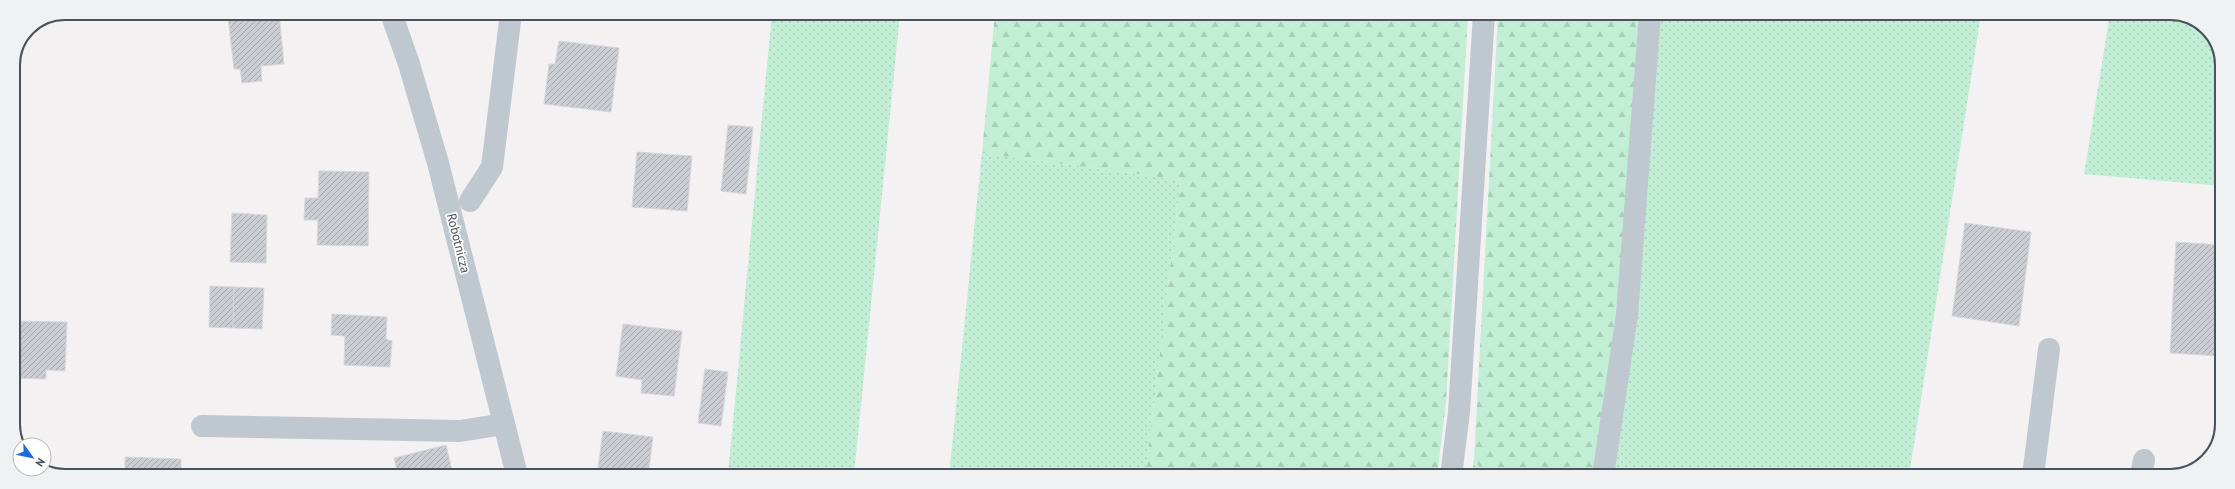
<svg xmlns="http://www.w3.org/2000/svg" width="2235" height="489" font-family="'PT Sans',sans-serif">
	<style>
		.grass { fill: url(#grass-dots) }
		.forest { fill: url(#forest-firs) }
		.building { fill: url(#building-hatch); stroke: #d5d7dc }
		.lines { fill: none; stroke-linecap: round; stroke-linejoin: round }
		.minor { stroke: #bfc7cf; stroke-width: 22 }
		.labels { text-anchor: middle; stroke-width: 3.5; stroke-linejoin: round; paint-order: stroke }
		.street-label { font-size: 13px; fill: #49535e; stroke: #fff }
		.rim { fill: none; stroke: #49535e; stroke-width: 2 }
	</style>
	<defs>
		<pattern id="grass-dots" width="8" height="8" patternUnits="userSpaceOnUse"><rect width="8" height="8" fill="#c1eed5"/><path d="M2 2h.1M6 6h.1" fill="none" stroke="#a7ceb9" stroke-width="1.8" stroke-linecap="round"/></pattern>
		<pattern id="forest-firs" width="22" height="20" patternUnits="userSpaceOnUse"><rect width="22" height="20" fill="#c1eed5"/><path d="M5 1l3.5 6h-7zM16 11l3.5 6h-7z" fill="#a7ceb9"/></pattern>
		<pattern id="building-hatch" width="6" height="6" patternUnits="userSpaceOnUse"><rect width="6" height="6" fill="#cbcdd3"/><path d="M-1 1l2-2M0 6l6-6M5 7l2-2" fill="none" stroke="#a7a9ae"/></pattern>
	</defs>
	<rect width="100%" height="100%" fill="#f3f1f1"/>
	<!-- grass -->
	<g class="grass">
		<polygon points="772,13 900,13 854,475 728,475"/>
		<polygon points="1647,14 1981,14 1909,476 1594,476"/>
		<polygon points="2110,14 2180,14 2209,31 2222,61 2222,186 2084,174"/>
		<polygon points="982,153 1181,180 1145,476 949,475"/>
		<polygon points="1474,459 1485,476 1471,476"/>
	</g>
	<!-- forest -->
	<g class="forest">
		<polygon points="995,13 1468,14 1446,402 1437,476 1145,476 1181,180 982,153"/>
		<polygon points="1498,14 1647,14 1605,467 1594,476 1485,476 1474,459"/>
	</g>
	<!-- building -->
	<g class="building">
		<polygon points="279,14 284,64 261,66 262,81 242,83 240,69 234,69 228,17"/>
		<polygon points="559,41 619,48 611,112 544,104 549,64 555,64"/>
		<polygon points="728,125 753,127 746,194 721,191"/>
		<polygon points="637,152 692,156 687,211 632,207"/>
		<polygon points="319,171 369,172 368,246 317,245 318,220 304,220 305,198 318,198"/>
		<polygon points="232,213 267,215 266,263 230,262"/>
		<polygon points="1965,223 2031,232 2019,326 1952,316"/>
		<polygon points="2176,242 2221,245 2221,356 2170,353"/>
		<polygon points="210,286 234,287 233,328 209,327"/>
		<polygon points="234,287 264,288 262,329 233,328"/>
		<polygon points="332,314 387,317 386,339 392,341 390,367 344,365 345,336 331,335"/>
		<polygon points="13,321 67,322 65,371 46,370 46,379 13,378"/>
		<polygon points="623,324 682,331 674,396 641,393 642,380 616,376"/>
		<polygon points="705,369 728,372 721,426 698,423"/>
		<polygon points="603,431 653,437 648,475 597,475"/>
		<polygon points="446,445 453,475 392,475 398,474 394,458"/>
		<polygon points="125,457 181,459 181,475 125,475"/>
		<polygon points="366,472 366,475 348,475 348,473"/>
	</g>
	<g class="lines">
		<!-- minor -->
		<g class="minor">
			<polyline points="391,13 409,64 438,163 517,475"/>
			<polyline points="470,201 492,167 511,13"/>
			<polyline points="202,426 460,431 504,424"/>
			<polyline points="1451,476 1459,412 1484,14"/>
			<polyline points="1603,476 1627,315 1650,14"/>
			<polyline points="2033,476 2049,349"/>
			<polyline points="2141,476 2144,460"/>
		</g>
	</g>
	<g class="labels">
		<!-- street labels -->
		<g class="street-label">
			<text transform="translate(459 243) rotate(76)" y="5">Robotnicza</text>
		</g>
	</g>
	<!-- crop -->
	<path d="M0 0H2235V489H0ZM65 20H2170A45 45 0 0 1 2215 65V424A45 45 0 0 1 2170 469H65A45 45 0 0 1 20 424V65A45 45 0 0 1 65 20Z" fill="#f0f1f2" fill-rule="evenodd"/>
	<path class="rim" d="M65 20H2170A45 45 0 0 1 2215 65V424A45 45 0 0 1 2170 469H65A45 45 0 0 1 20 424V65A45 45 0 0 1 65 20Z"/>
	<!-- north arrow -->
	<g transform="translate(32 457) rotate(123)"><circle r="19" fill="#ffffff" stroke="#b6babf"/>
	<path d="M0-3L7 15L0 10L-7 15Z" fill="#206ade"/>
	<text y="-6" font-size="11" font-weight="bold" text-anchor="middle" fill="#49535e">N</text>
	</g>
</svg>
